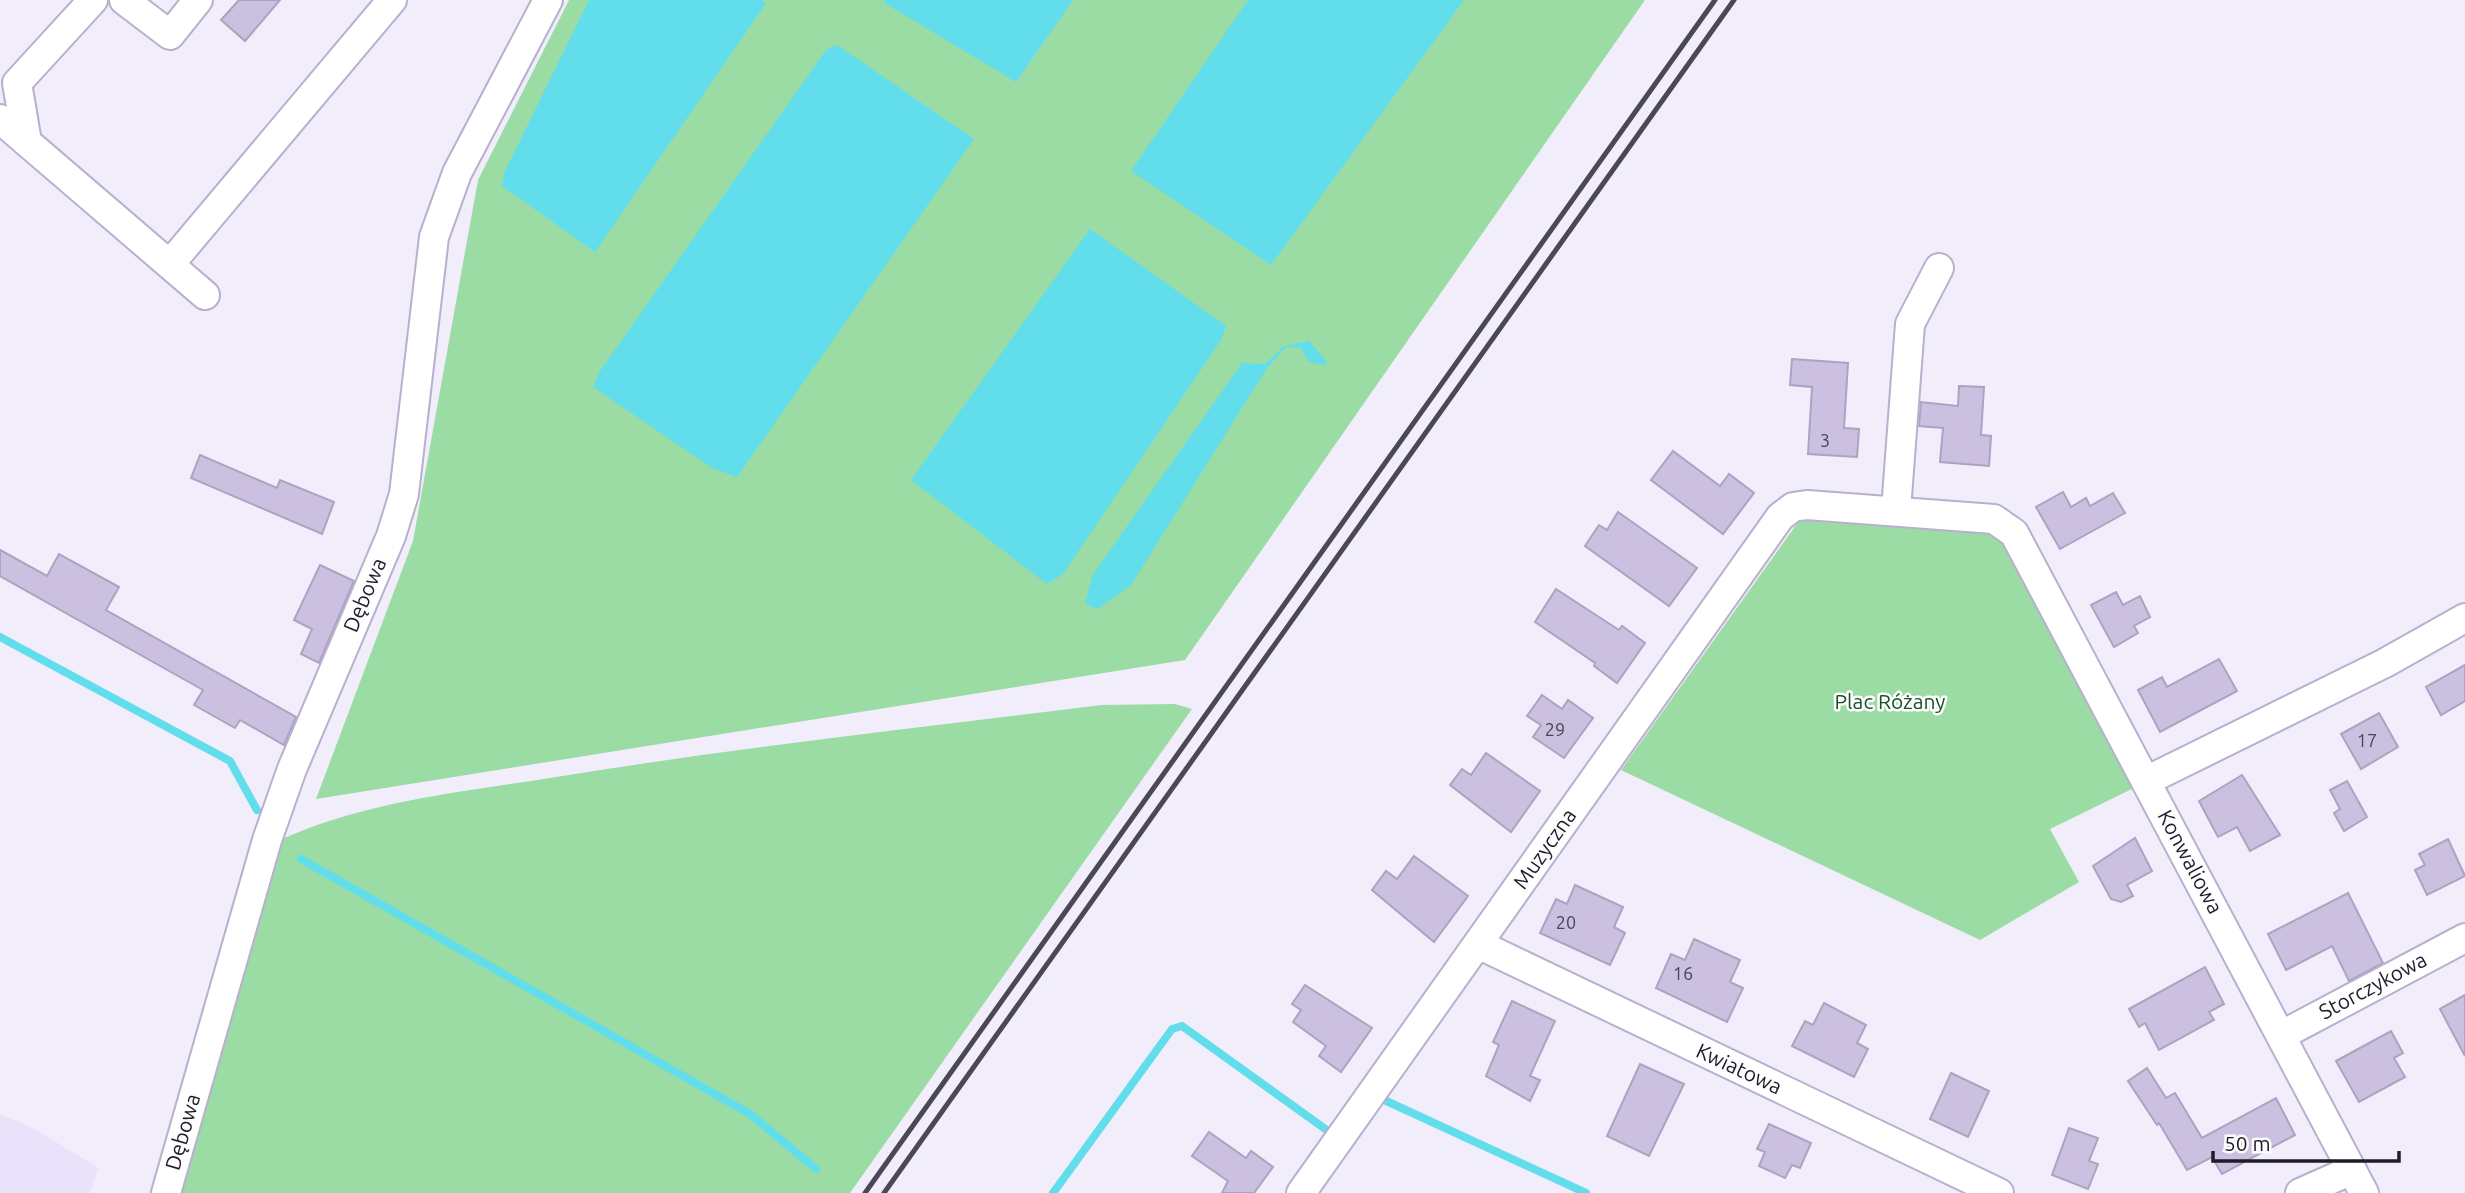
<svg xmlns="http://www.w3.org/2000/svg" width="2465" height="1193" font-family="Ubuntu,sans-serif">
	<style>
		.built { fill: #eae2fa }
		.green { fill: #9bdca5 }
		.water { fill: #61ddec }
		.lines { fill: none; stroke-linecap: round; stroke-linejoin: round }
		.stream { stroke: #61ddec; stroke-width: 8 }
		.building { fill: #cbc0e0; stroke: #aca2c1; stroke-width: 2 }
		.minor-casing { stroke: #b9afcf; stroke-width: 32 }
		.minor { stroke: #fff; stroke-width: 28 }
		.rail { stroke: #4b4754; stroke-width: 5 }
		.labels { text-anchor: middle; stroke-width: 5; stroke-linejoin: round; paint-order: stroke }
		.number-label { font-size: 18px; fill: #4a4455 }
		.street-label { font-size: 21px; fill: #1f1b27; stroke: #fdfdfd }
		.park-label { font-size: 21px; fill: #1c4f28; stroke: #fdfdfd }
	</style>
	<rect width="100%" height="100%" fill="#f1edfb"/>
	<!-- built -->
	<polygon class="built" points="0,1114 35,1129 98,1168 90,1193 0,1193"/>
	<!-- green -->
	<g class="green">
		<polygon points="569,0 1645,0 1185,660 316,799 413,541 478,180"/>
		<polygon points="1801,518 1993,533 2007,544 2136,787 2050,829 2079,882 1980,940 1621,770"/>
		<path d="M1175,704L1192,709L850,1193H177L278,841C362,802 460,792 550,778C733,748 918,728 1102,705Z"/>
	</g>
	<!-- water -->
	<g class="water">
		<polygon points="589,0 762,0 766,3 595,252 502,186 505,171"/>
		<polygon points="884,0 1073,0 1016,82 886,4"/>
		<polygon points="1248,0 1464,0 1271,265 1131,171"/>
		<polygon points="837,45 974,139 737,477 712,468 593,387 598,374 826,50"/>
		<polygon points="1090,229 1226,326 1221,340 1063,574 1047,584 911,480"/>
		<polygon points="1309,341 1327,362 1324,365 1309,362 1301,348 1286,347 1267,368 1131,585 1098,609 1085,604 1092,576 1242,363 1265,364 1284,346"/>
	</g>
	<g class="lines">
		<!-- stream -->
		<g class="stream">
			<polyline points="0,637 230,761 257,810"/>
			<polyline points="301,859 750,1114 816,1169"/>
			<polyline points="1382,1099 1586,1193"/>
			<polyline points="1053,1193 1172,1029 1182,1026 1328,1131"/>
		</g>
	</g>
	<!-- building -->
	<g class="building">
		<polygon points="239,0 280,0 245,41 221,20"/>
		<polygon points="1792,359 1848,363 1844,428 1859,429 1857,457 1808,454 1812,387 1790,385"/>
		<polygon points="1959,386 1984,387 1981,435 1991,436 1989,466 1940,462 1943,428 1919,426 1921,402 1958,406"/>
		<polygon points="1673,451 1720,486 1729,474 1754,493 1723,534 1651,480"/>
		<polygon points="200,455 277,488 280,480 334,502 322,534 191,478"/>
		<polygon points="2063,492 2071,507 2086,498 2090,506 2113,493 2125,513 2060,549 2036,507"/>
		<polygon points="1618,512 1697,568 1669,606 1585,546 1599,525 1607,530"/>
		<polygon points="0,550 47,576 59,554 119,587 106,610 296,717 284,745 240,720 235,728 194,705 203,690 0,576"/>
		<polygon points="320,565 354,581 319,663 301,654 312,629 294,620"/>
		<polygon points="1556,589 1619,630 1622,626 1645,643 1617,683 1594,666 1595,663 1535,622"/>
		<polygon points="2116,592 2123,605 2140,596 2150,617 2134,626 2138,633 2114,647 2091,605"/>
		<polygon points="2219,659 2237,691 2160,732 2138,690 2162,677 2167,687"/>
		<polygon points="2465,665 2465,701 2441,715 2426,687"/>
		<polygon points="1542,695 1562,709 1568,700 1593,718 1564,758 1533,737 1541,725 1527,716"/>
		<polygon points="2379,713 2398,747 2361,769 2341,734"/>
		<polygon points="1486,753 1540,791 1511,832 1450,785 1462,769 1471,775"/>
		<polygon points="2242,775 2280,835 2250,851 2237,827 2218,837 2199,801"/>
		<polygon points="2347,781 2367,817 2344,831 2334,813 2340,809 2330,790"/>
		<polygon points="2135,838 2152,871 2127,885 2133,896 2121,902 2111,899 2093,866"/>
		<polygon points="2448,839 2465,876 2427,895 2415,870 2425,865 2419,854"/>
		<polygon points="1414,856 1468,896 1434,942 1372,890 1386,871 1397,879"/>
		<polygon points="1575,885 1623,907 1614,927 1625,933 1610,965 1540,933 1556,899 1567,904"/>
		<polygon points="2348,893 2383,963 2349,981 2332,946 2286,970 2268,934"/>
		<polygon points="1694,939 1740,960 1730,982 1743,988 1727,1022 1656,988 1671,954 1685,960"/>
		<polygon points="2205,967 2224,1004 2209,1012 2214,1020 2159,1050 2145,1023 2139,1027 2129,1009"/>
		<polygon points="1305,985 1372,1028 1341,1072 1319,1056 1326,1046 1293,1022 1301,1010 1292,1004"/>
		<polygon points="2465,995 2465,1056 2440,1009"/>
		<polygon points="1512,1001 1555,1021 1530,1076 1540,1080 1530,1101 1486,1076 1499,1045 1493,1042"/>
		<polygon points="1824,1003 1866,1025 1857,1043 1868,1049 1854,1077 1792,1046 1805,1021 1813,1025"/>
		<polygon points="2391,1031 2403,1053 2394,1058 2405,1077 2359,1102 2336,1061"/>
		<polygon points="1640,1064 1684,1084 1649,1156 1607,1136"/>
		<polygon points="2147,1068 2166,1098 2175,1093 2202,1138 2276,1098 2295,1135 2222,1174 2212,1157 2187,1170 2159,1123 2157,1125 2128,1081"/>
		<polygon points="1951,1073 1989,1091 1968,1137 1930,1119"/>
		<polygon points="1769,1124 1811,1143 1800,1168 1792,1165 1785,1178 1759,1166 1765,1152 1757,1149"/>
		<polygon points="2069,1128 2098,1138 2089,1161 2098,1164 2088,1189 2052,1175"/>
		<polygon points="1209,1132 1246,1158 1251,1151 1273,1167 1254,1193 1222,1193 1228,1181 1192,1156"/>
	</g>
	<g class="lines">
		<defs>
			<g id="minor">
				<polyline points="124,0 170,35 198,0"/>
				<polyline points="0,119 205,295"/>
				<polyline points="27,142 17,83 93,0"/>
				<polyline points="170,264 392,0"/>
				<polyline points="1896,510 1910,324 1939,268"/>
				<polyline points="2146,781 2385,663 2465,618"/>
				<polyline points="1478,944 1999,1193"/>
				<polyline points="2282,1035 2465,938"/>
				<polyline points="166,1193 267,840 292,769 391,536 404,494 434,237 457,173 548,0"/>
				<polyline points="1301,1193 1780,517 1793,507 1807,505 1994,519 2014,533 2364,1193"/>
				<polyline points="2300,1193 2352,1170"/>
			</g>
		</defs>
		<!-- minor casing -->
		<use href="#minor" class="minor-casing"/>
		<!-- minor -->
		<use href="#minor" class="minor"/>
		<!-- rail -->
		<g class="rail">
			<polyline points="865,1193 1715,0"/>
			<polyline points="884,1193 1734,0"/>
		</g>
	</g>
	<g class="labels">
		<!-- number labels -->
		<g class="number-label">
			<text x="1825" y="447">3</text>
			<text x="1555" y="736">29</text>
			<text x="2367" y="747">17</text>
			<text x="1566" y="929">20</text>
			<text x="1683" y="980">16</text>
		</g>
		<!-- street labels -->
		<g class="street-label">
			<text transform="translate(365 595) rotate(-67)" y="7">Dębowa</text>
			<text transform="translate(1545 849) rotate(-55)" y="7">Muzyczna</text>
			<text transform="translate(2190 862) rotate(62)" y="7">Konwaliowa</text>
			<text transform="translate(2373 986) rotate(-28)" y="7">Storczykowa</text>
			<text transform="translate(1739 1069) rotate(25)" y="7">Kwiatowa</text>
			<text transform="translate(183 1132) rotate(-74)" y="7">Dębowa</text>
		</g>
		<!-- park labels -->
		<g class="park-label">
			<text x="1890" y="709">Plac Różany</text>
		</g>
	</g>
	<!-- scale -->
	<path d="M2213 1151v10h186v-10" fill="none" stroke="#1f1b27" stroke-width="3.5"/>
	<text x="2224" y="1151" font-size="21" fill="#1f1b27" stroke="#fdfdfd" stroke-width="5" paint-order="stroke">50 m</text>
</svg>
